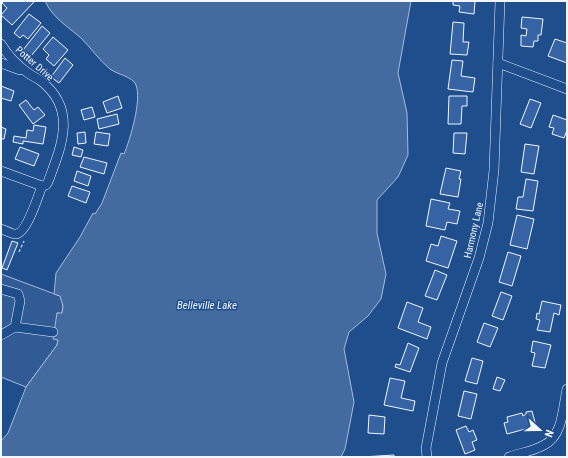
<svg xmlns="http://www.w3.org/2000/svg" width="568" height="458" font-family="'Roboto Condensed',sans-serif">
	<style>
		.built { fill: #305b95; stroke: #a8bbd7 }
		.water { fill: #446ba0; stroke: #a8bbd7 }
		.building { fill: #3563a3; stroke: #f2f6ff }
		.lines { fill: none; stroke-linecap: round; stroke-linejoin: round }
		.minor-casing { stroke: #f2f6ff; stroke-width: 10 }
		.path { stroke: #b3c4dc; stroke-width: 1.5; stroke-dasharray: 3 2; stroke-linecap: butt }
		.minor { stroke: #1f4e8c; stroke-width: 9 }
		.labels { text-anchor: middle; stroke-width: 3; stroke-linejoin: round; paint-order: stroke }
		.street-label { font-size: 10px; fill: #f2f6ff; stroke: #1f4e8c }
		.water-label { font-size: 11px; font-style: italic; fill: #f2f6ff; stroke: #1f4e8c }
	</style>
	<rect width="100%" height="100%" fill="#1f4e8c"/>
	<!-- built -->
	<polygon class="built" points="1,274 60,296 63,304 62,314 57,313 58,340 57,345 26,387 1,377"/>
	<!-- water -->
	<path class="water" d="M45,1H411L398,73L407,113L408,155L398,177L377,200V233L386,274L381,299L368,316L349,332L344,349L354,402L345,449L341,457H1V441L8,433L26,387L57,345L58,340L53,339L57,313H62L63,306L60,296L54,294L56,273L80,237L93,213L95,214L102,203L121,153L124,154C130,140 142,100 136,85C132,76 118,75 110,69C99,60 91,48 81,38C68,27 52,17 45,1Z"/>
	<!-- building -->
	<g class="building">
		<polygon points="4,1 32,1 34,2 12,25 1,15 7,8 2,3"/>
		<polygon points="453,1 475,1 474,14 459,12 460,6 453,5"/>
		<polygon points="29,14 41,23 28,39 23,35 20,38 14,33"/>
		<polygon points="522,17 543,19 541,35 538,35 538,41 534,41 533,47 521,46 521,35 526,36 527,29 521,28"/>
		<polygon points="453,22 464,23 463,42 469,42 467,55 450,54"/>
		<polygon points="42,26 50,33 31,56 23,50"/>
		<polygon points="53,37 68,50 54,66 46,59 49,55 43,49"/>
		<polygon points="555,39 567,43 567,63 548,56"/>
		<polygon points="65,58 73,65 59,83 51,77"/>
		<polygon points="452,60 463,61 461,76 475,78 473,92 448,89"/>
		<polygon points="1,86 14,91 11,101 1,98"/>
		<polygon points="118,96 122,108 107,113 103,102"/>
		<polygon points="449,96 467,96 467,106 462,106 461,124 448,124"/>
		<polygon points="530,99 541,103 531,128 520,124"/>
		<polygon points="26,100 34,110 38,107 45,115 33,124 19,105"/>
		<polygon points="92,107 95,117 84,120 81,110"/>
		<polygon points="117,114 119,124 99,129 97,119"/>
		<polygon points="553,115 567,120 567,130 564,138 552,134 554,128 549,127"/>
		<polygon points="34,125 46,127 43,144 23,141 23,144 13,142 14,136 26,138 27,130 33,131"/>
		<polygon points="1,127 6,129 4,139 1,139"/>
		<polygon points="85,132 86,143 78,144 77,133"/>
		<polygon points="96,132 110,134 108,146 94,144"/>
		<polygon points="454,133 467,133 465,154 453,153"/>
		<polygon points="525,144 539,146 534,174 521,172"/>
		<polygon points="20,147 39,154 34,166 15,159"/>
		<polygon points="74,147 83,150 81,157 72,155"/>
		<polygon points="84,157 107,163 104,174 80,167"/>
		<polygon points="446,168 461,171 459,179 461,179 458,197 440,194"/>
		<polygon points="77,171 91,176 88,186 74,181"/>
		<polygon points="526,179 538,181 533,211 516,209 518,197 523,197"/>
		<polygon points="72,186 90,192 86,203 68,196"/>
		<polygon points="431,199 450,203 448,209 460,211 457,224 447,222 445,230 426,226"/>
		<polygon points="517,215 534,219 527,249 510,245"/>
		<polygon points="441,236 457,241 448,268 426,261 431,244 438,246"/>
		<polygon points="12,241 18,243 7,270 2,268"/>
		<polygon points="508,252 521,256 512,286 499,282"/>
		<polygon points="435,270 447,275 437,300 425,296"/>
		<polygon points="501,292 512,296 503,320 492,316"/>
		<polygon points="542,301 561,305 559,315 554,313 550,332 537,330 540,320 536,319 537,313 539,314"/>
		<polygon points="407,302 423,308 418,322 431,327 427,339 398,328"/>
		<polygon points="484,323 498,328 490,347 477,342"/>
		<polygon points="533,341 551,345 545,368 532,366 535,353 531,352"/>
		<polygon points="408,343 419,348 410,372 395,367 396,364 400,365"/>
		<polygon points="472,358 483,361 477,384 465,381"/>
		<polygon points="497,377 505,380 500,391 493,389"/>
		<polygon points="390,378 405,381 401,398 415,401 413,411 384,405"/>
		<polygon points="464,391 477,394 471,419 458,416"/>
		<polygon points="532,411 536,426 507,434 504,423 508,422 507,417 522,413 523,416 526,414 526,412"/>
		<polygon points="369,415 385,417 384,434 368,433"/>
		<polygon points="466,426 469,432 473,430 477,440 472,442 475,450 465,454 456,430"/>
		<polygon points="394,455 394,457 362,457"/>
	</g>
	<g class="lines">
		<defs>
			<g id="minor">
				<path d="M1,44C8,56 17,65 28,73C32,76 37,78 41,81C78,110 61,147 48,182L46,185L42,186"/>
				<polyline points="1,63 20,70"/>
				<polyline points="498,63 567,89"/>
				<polyline points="1,171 42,186"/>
				<path d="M1,229C5,230 11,234 16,234C27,233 38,196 42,186"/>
				<polyline points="1,289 18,294 20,301 15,327 1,335"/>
				<polyline points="15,327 53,332"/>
				<polyline points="427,457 426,448 442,363 479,258 488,223 494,170 500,1"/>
				<path d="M509,457C520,453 534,451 544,445C563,436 563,407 567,389"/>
			</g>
		</defs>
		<!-- minor casing -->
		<use href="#minor" class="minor-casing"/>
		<!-- path -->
		<polyline class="path" points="19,252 24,241"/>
		<!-- minor -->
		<use href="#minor" class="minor"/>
	</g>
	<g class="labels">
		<!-- street labels -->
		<g class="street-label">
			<text transform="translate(35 63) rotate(41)" y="4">Potter Drive</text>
			<text transform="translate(473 230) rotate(-77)" y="4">Harmony Lane</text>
		</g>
		<!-- water labels -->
		<g class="water-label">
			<text x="207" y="309">Belleville Lake</text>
		</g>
	</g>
	<!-- border -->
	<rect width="568" height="458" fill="none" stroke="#f2f6ff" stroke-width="4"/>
	<!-- north arrow -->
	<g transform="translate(540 430) rotate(111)" stroke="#1f4e8c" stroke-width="3" paint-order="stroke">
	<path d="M0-3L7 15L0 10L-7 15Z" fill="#f2f6ff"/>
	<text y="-6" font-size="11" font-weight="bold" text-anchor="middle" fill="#f2f6ff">N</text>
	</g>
</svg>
